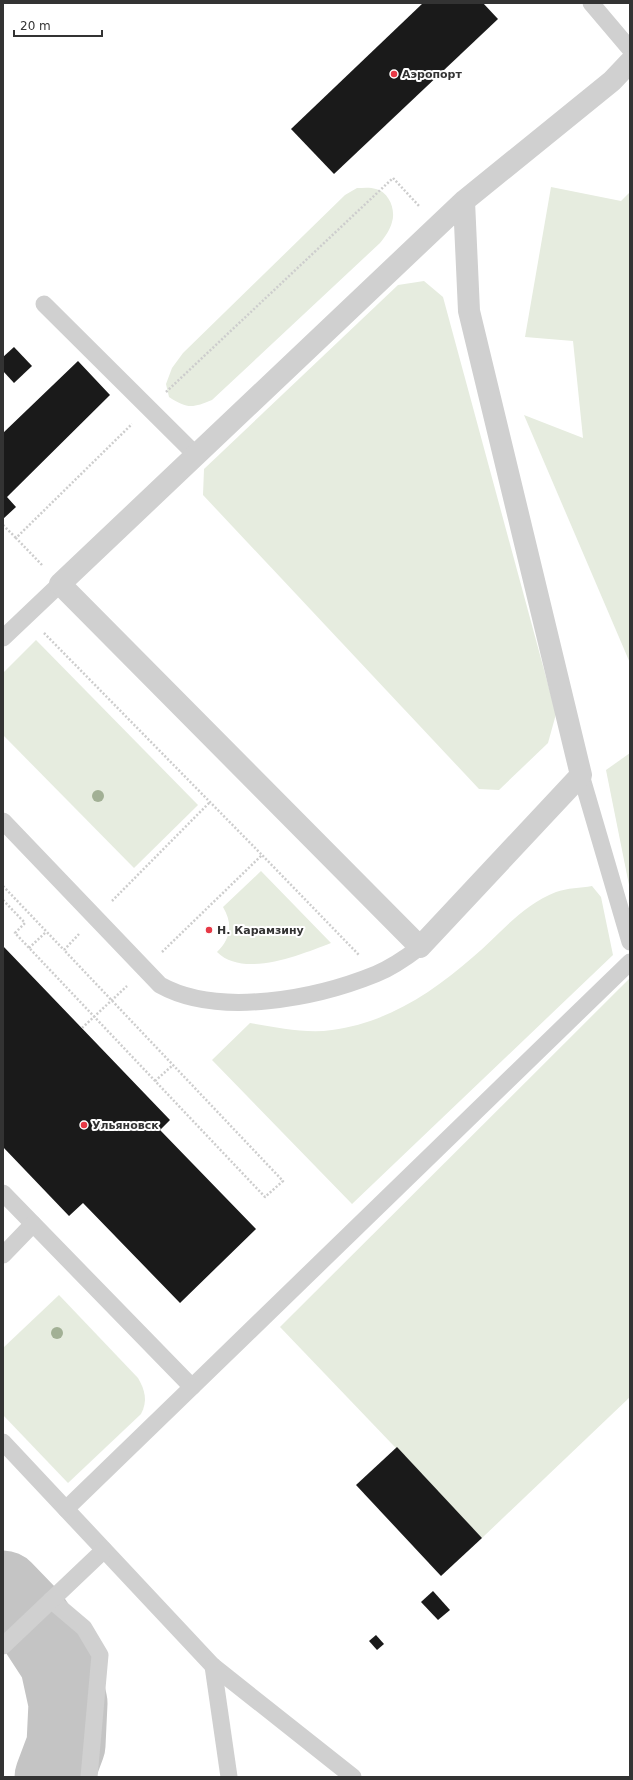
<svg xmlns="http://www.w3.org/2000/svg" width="633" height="1780" font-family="'DejaVu Sans',sans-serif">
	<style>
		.green { fill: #e6ecdf }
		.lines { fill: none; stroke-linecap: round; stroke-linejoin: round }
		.taxiway { stroke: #c4c4c4; stroke-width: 79 }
		.building { fill: #1a1a1a }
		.path { stroke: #cdcdcd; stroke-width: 2.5; stroke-dasharray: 2 2; stroke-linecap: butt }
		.service { stroke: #d0d0d0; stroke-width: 17 }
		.minor { stroke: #d0d0d0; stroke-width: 22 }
		.tree { fill: #a2b095 }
		.poi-dot { fill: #e63946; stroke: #fff; stroke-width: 1.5 }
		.labels { text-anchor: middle; stroke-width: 4; stroke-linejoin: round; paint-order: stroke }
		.poi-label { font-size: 11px; font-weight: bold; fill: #333; stroke: #fff; text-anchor: start }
	</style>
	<rect width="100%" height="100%" fill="#fff"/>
	<!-- green -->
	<g class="green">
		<polygon points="551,187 621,201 630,192 630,663 524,415 583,438 573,341 525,337"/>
		<path d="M357,188C363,188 370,187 376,189C389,192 396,210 392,222C390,230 385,237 380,243L212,400C193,408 187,409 169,397L166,384L172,368L183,353L345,195Z"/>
		<polygon points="424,281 443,297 556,714 548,743 499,790 479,789 203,495 204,469 398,285"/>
		<polygon points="36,640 198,805 134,868 3,735 3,673"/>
		<polygon points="630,753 630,890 606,770"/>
		<path d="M261,871L331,943C302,954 244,979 217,952C231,938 233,924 223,907Z"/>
		<path d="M592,886L601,897L613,955L352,1204L212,1060L250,1023C276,1027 306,1034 332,1030C386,1023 432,993 473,957C500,934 522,905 556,892C567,888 581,888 592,886Z"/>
		<polygon points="630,978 630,1397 482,1538 280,1327"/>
		<path d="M59,1295L138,1378C145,1390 148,1401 141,1414L68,1483L3,1415V1348Z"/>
	</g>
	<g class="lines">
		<!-- taxiway -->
		<polyline class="taxiway" points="3,1590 31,1619 59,1662 68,1703 66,1745 54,1777"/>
	</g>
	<!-- building -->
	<g class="building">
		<polygon points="423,3 483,3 498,19 334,174 291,129"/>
		<polygon points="14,347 32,366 14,383 3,371 3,357"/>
		<polygon points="78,361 110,395 7,497 16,507 3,519 3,433"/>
		<polygon points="3,946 170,1120 160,1130 256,1229 180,1303 83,1203 69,1216 3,1147"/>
		<polygon points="397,1447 482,1538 441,1576 356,1485"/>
		<polygon points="433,1591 450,1610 438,1620 421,1602"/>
		<polygon points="376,1635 384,1644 377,1650 369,1641"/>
	</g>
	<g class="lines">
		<!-- path -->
		<g class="path">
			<polyline points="166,392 393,178 420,207"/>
			<polyline points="3,525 16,538"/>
			<polyline points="42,565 16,538 132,424"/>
			<polyline points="44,633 262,855"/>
			<polyline points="3,886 64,950"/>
			<polyline points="3,900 25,923 15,933 265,1197 283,1181 64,950 79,934"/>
			<polyline points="112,901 210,802"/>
			<polyline points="29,948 46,932"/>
			<polyline points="162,952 262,855 359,955"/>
			<polyline points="82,1028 127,986"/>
			<polyline points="155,1081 173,1065"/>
		</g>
		<!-- service -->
		<g class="service">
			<polyline points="591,3 630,49"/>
			<polyline points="44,304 196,455"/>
			<polyline points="3,638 60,584"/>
			<polyline points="581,775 630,942"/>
			<path d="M3,821L160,985C219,1018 317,998 376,974C393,967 407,957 420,947"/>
			<polyline points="3,1193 192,1387 630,962"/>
			<polyline points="3,1255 33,1224"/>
			<polyline points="3,1442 213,1666 353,1777"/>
			<polyline points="66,1509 192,1387"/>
			<polyline points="51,1600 84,1628 100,1655 89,1777"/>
			<polyline points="3,1646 104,1550"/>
			<polyline points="213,1666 229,1777"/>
		</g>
		<!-- minor -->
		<polyline class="minor" points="464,201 469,311 581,775 420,947 60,584 464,201 612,81 630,62"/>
	</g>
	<!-- trees -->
	<g class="tree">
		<circle cx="98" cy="796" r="6"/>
		<circle cx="57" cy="1333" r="6"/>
	</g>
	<!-- markers -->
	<g class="poi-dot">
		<circle cx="394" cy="74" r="4"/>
		<circle cx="209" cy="930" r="4"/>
		<circle cx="84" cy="1125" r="4"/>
	</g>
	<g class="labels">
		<!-- poi labels -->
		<g class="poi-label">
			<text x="402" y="78">Аэропорт</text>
			<text x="217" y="934">Н. Карамзину</text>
			<text x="92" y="1129">Ульяновск</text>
		</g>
	</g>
	<!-- border -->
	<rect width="633" height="1780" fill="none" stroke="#333333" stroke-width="8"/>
	<!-- scale -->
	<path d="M14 30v6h88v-6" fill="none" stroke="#333333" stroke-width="2"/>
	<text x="20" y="30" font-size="12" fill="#333333" stroke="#ffffff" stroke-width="3" paint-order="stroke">20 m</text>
</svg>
